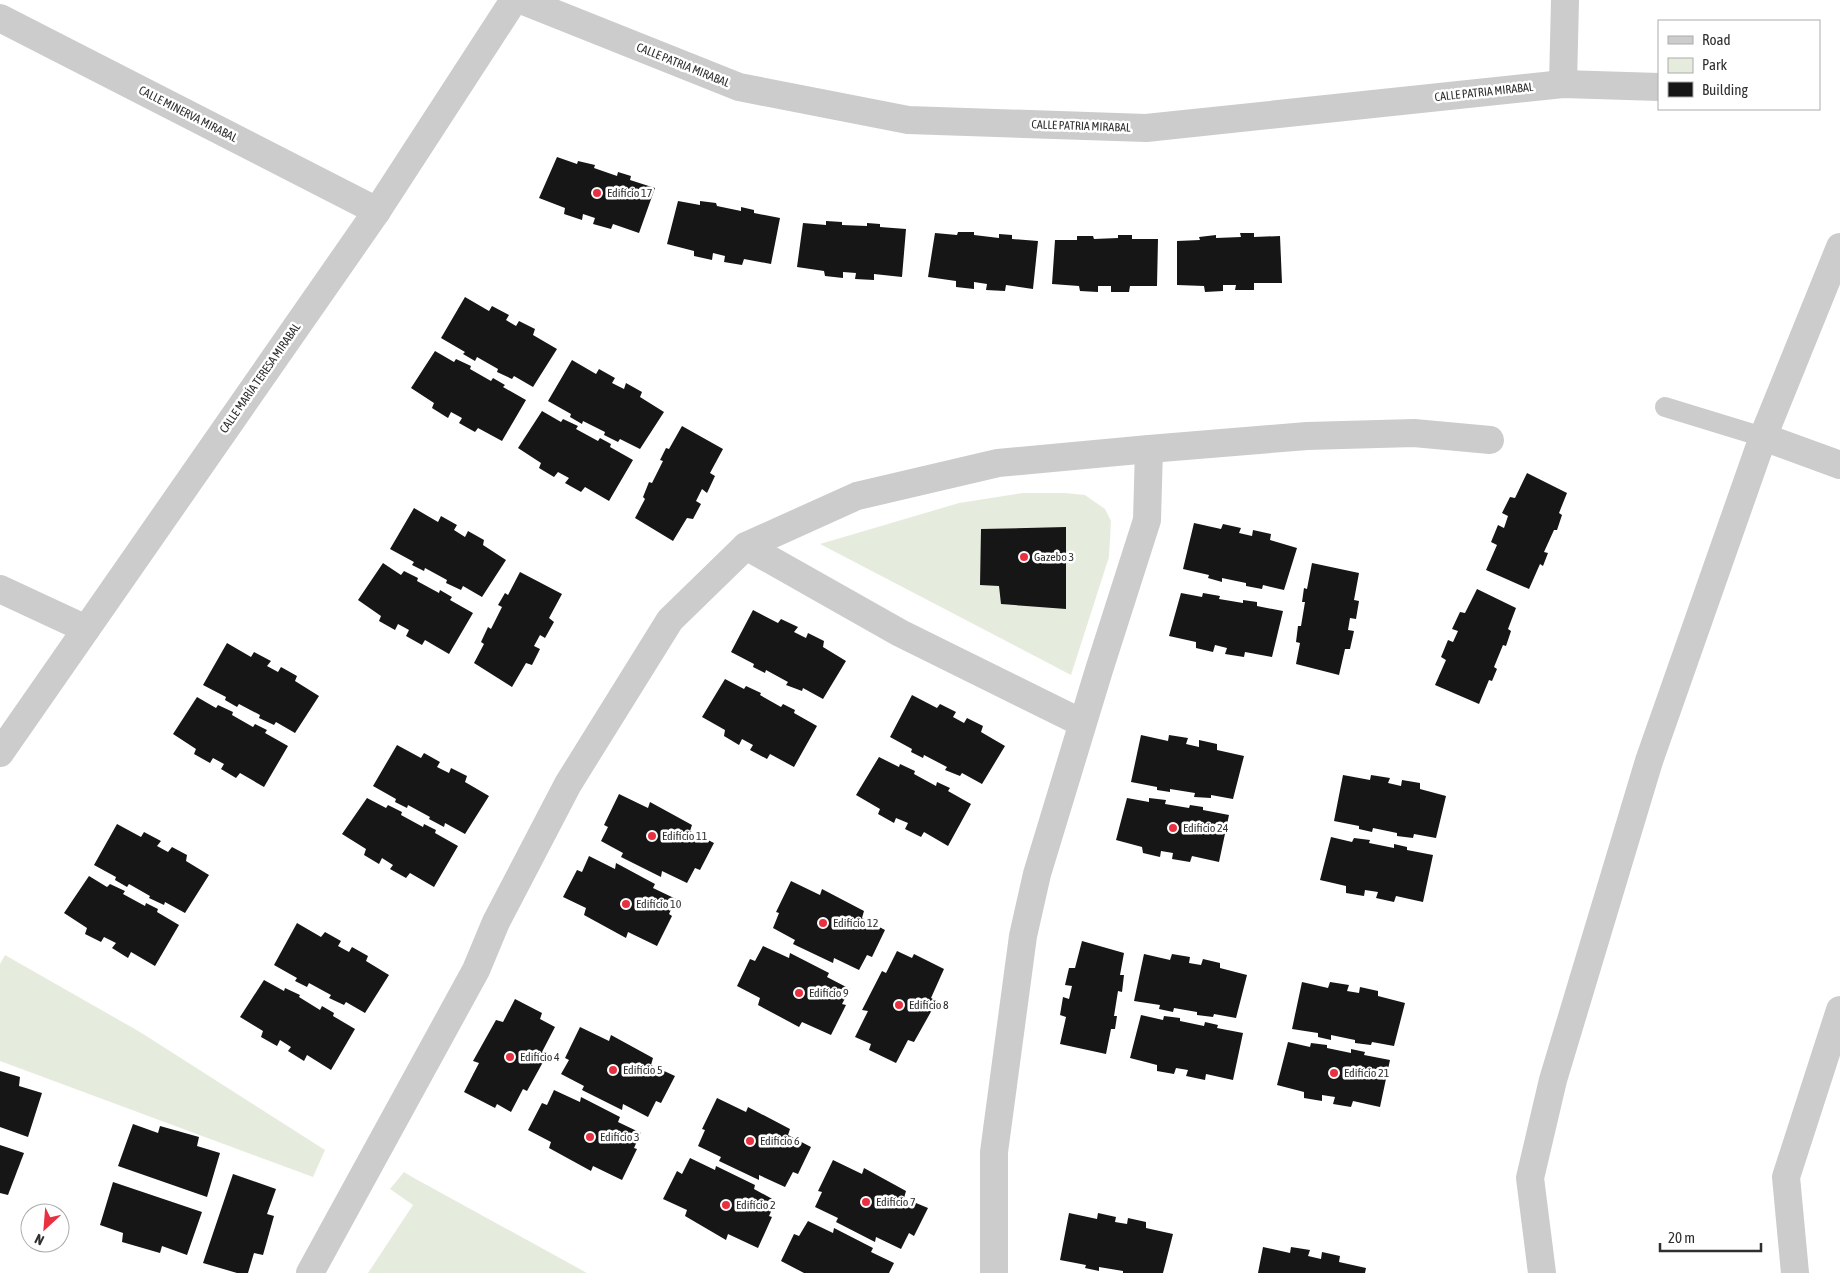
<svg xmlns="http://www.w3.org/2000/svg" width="1840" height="1273" font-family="'Asap Condensed',sans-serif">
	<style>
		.green { fill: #e6ecdd }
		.building { fill: #161616 }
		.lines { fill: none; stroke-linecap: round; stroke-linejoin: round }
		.service { stroke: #ccc; stroke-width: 20 }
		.minor { stroke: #ccc; stroke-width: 28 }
		.poi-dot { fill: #e83041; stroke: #fff; stroke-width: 2 }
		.labels { text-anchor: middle; stroke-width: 5; stroke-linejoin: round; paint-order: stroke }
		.street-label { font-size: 12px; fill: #2f2f2f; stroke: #fff }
		.poi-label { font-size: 12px; fill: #2f2f2f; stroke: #fff; text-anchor: start }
	</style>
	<rect width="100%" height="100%" fill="#fff"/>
	<!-- green -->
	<g class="green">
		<polygon points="1023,493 1065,493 1085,495 1105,509 1111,521 1109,557 1071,675 820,544 959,503"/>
		<polygon points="5,955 140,1032 325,1150 313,1177 0,1061 0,964"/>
		<polygon points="404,1172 414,1178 587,1273 368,1273 413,1205 390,1189"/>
	</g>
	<!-- building -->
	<g class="building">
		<polygon points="557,157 577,164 578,161 595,165 594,168 617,176 618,172 631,176 630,180 655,188 639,233 613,224 611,229 593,224 595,218 583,214 582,220 564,214 565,208 539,198"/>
		<polygon points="678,201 700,205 700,201 716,203 717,206 741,211 741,207 754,210 754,213 780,218 771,264 744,259 742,265 724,262 725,256 713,253 712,260 694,256 694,251 667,244"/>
		<polygon points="826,221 842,222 842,225 867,226 867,223 880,224 880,227 906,229 902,277 874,274 874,280 855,279 856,273 843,272 843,278 825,276 824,271 797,267 803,223 826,225"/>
		<polygon points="958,232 974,232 974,235 999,238 999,234 1012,235 1012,239 1038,241 1033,289 1006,285 1005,291 986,290 987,284 974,282 974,289 956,287 956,281 928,277 935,233 957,235"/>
		<polygon points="1240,233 1254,233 1254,237 1280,236 1282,283 1254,283 1254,290 1235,290 1236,285 1223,285 1223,291 1205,292 1204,286 1177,285 1177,241 1200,240 1199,237 1216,235 1216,238 1241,237"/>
		<polygon points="1118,235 1132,235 1132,239 1158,239 1157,286 1130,286 1129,292 1111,292 1111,286 1098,286 1098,292 1080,291 1079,286 1052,284 1055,240 1077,240 1077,236 1093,236 1094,239 1118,238"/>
		<polygon points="465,297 489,311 492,306 509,315 506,320 516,326 519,321 535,329 533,335 557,349 533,387 514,376 512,379 497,372 498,369 477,357 475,361 463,354 465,352 441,338"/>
		<polygon points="435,351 454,362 456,359 471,366 470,369 491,381 493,378 505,385 503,387 526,400 502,441 478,428 475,432 459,423 462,418 451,412 448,418 432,408 434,403 411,388"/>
		<polygon points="572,360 596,374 599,369 615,378 612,383 624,389 626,383 642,392 640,397 664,412 640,449 620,439 618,442 604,435 605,432 583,421 582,424 570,417 571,414 548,401"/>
		<polygon points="542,411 561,422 563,419 578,426 576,429 598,441 600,438 611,444 610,447 633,460 609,501 585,487 581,492 565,483 569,478 558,472 554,477 539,468 541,463 518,448"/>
		<polygon points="682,426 723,449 710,473 715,476 707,493 702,489 696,501 701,504 693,519 687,518 673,541 635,518 645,499 643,497 649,482 652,483 663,461 660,460 666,448 669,449"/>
		<polygon points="1527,473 1567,493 1559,513 1562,515 1557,530 1554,530 1544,552 1548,553 1543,566 1540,564 1529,589 1486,570 1497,545 1491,542 1498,525 1504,528 1508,516 1502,513 1510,497 1515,498"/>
		<polygon points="414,508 438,522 441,516 457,525 454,530 465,537 468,531 484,540 483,545 506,560 482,597 463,586 461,590 446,583 447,580 425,568 424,571 412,565 414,562 390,549"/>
		<polygon points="1194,523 1221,529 1223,524 1241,528 1239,533 1252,536 1253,530 1271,534 1270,540 1297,548 1284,590 1263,585 1262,589 1246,586 1246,583 1222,578 1222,582 1208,578 1209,575 1183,569"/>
		<polygon points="1066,527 1066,609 1001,604 999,586 980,585 981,529"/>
		<polygon points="383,563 401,575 404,571 418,578 417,581 439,593 440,590 452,597 450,600 473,613 449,654 425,640 422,645 406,636 409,630 398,624 395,630 379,621 381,616 358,600"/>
		<polygon points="1312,563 1359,573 1354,600 1359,601 1356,619 1350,618 1348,630 1354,631 1350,649 1345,649 1339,675 1296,664 1300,643 1296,642 1298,626 1301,626 1305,602 1302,602 1304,588 1307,589"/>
		<polygon points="520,572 562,594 549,618 554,622 545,638 540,635 534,646 540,649 532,665 526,663 512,687 474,663 484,644 481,642 488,627 491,629 502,607 498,605 505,593 508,595"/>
		<polygon points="1477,589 1516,608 1508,629 1511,631 1506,646 1503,645 1494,667 1497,669 1492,681 1489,680 1479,704 1435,685 1446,660 1441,657 1448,640 1453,642 1458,631 1452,629 1460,612 1465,613"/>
		<polygon points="1181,593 1202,597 1203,593 1220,596 1219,599 1243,603 1243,600 1257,602 1257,606 1283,611 1272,657 1245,652 1244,657 1225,654 1227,648 1215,645 1213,652 1196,648 1196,642 1169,636"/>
		<polygon points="753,610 778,623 781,619 798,627 794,632 806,638 808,633 824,641 823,647 846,661 823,699 803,688 802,691 786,685 788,682 766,670 765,673 753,667 754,664 731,652"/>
		<polygon points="227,643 251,657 254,652 271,661 267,666 278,672 281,667 297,676 295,681 319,696 295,733 276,722 274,725 259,718 260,715 239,704 237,707 225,700 226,697 203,685"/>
		<polygon points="725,679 744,689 746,686 761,693 760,695 781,707 783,704 795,710 794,713 817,726 794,767 770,754 767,759 750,750 753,745 742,739 739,745 724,736 725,730 702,717"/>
		<polygon points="912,695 937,708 940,704 956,712 953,717 964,723 967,718 983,726 981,732 1005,746 982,784 962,773 960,776 945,770 947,767 924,755 923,758 911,752 912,749 890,737"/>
		<polygon points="197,697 216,708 218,705 233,712 232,715 253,727 255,724 267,730 265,733 288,746 264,787 240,773 236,778 221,769 224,764 213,758 210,763 194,754 196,749 173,734"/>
		<polygon points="1141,735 1168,741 1169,735 1188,738 1186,744 1199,747 1199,740 1217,744 1217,750 1244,756 1233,799 1211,795 1211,798 1194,797 1195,793 1170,789 1170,792 1157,790 1157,787 1131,782"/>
		<polygon points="397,745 421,758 424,753 440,762 437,767 449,773 451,768 467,776 465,782 489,796 465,834 445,823 444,827 429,819 430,817 408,805 407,808 395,802 396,799 373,786"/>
		<polygon points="879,757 899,767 900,764 915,771 914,774 936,786 937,782 950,788 948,791 971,804 948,846 924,832 921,837 905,829 908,823 896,818 894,823 878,814 880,809 856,795"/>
		<polygon points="1343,775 1370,780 1371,775 1390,778 1388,783 1401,786 1402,780 1420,783 1420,789 1446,796 1436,838 1414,834 1413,838 1397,836 1397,833 1373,828 1372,832 1359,829 1359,826 1334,821"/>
		<polygon points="619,794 648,808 650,802 692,825 690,831 714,843 700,870 695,868 687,883 662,871 661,877 621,857 623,853 601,841 608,827 604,825"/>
		<polygon points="367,798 386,808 388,805 402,812 401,815 423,827 424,824 436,830 435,833 458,846 434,887 410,873 406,878 390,869 393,865 382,858 379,864 364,855 366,849 342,834"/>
		<polygon points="1127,798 1149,802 1149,798 1166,800 1165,804 1189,808 1190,805 1203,807 1203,810 1229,815 1219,862 1192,856 1190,862 1172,859 1173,853 1161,851 1160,857 1143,853 1142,847 1116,840"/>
		<polygon points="117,824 141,837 144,832 161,841 157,846 168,852 172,847 187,855 186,861 209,875 185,913 165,902 164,905 149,898 150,896 129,884 127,887 115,880 116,877 94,865"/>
		<polygon points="1331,837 1352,842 1354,838 1370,840 1369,843 1394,848 1394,844 1407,847 1407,850 1433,855 1423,902 1396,896 1394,902 1376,898 1378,892 1365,890 1364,896 1346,893 1346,886 1320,880"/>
		<polygon points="589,856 615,869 616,863 655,884 653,888 676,899 669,914 672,916 657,946 628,932 626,938 584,915 586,908 563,897 577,870 582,872"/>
		<polygon points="89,876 107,887 110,884 125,891 123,894 145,906 146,903 158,909 157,912 179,925 155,966 131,952 128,958 112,948 116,943 104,937 101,942 85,934 87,928 64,913"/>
		<polygon points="791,881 820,895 822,889 864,911 862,918 885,930 872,957 867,955 859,970 834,958 833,963 793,944 795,940 773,928 779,913 776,912"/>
		<polygon points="297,923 321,937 325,932 341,941 338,946 349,952 352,947 368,956 366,961 389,975 365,1013 346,1002 344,1005 329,998 331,995 309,983 307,987 295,981 297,978 274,965"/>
		<polygon points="1082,941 1124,953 1120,975 1124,975 1122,992 1118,991 1114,1016 1117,1016 1115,1029 1111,1029 1106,1054 1060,1044 1066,1017 1060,1015 1063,997 1069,999 1072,986 1065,985 1069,968 1075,968"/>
		<polygon points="763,946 789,958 790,953 829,973 827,977 850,989 842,1004 846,1005 831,1035 802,1022 799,1027 758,1005 760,998 737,986 750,959 755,961"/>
		<polygon points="897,951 912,958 914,954 944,969 931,998 937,1001 914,1042 908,1040 896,1063 869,1050 871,1044 855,1037 868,1011 862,1010 882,971 886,973"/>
		<polygon points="1144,954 1170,960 1172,954 1190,957 1189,963 1201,965 1203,959 1220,963 1220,968 1247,975 1236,1018 1214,1014 1213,1017 1197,1015 1197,1012 1174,1008 1173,1012 1159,1009 1160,1005 1134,1001"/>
		<polygon points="264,980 284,991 285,988 300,995 299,997 320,1010 322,1006 334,1013 333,1016 355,1029 331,1070 307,1055 304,1061 288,1051 291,1047 280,1040 277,1046 261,1037 263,1031 240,1017"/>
		<polygon points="1302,982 1328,988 1330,982 1349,985 1347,991 1359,993 1360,987 1378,991 1378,996 1405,1003 1394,1046 1372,1042 1371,1045 1355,1043 1355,1040 1331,1035 1331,1040 1318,1037 1318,1033 1292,1029"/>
		<polygon points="515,999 542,1013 540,1019 555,1027 542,1052 548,1053 527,1091 523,1089 511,1112 497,1104 495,1108 464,1092 479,1063 473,1061 496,1020 503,1022"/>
		<polygon points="1141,1015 1163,1020 1164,1016 1180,1018 1180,1021 1204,1026 1205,1022 1218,1025 1217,1028 1243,1033 1233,1080 1206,1074 1205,1080 1186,1076 1188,1070 1176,1068 1174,1074 1157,1071 1157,1065 1130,1058"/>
		<polygon points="580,1027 609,1041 611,1035 653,1058 651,1065 675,1076 661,1103 656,1101 648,1117 623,1104 622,1110 582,1090 584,1086 561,1074 569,1060 565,1058"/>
		<polygon points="1288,1042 1310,1047 1311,1043 1327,1045 1327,1048 1351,1053 1351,1049 1365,1052 1364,1055 1390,1060 1380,1107 1353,1101 1351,1107 1333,1104 1335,1097 1322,1095 1322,1101 1304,1098 1304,1092 1277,1085"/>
		<polygon points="0,1071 20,1077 19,1086 42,1093 28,1137 0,1127"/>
		<polygon points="554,1090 580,1102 581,1097 620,1117 618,1122 641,1133 634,1148 637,1149 622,1180 593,1166 591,1171 549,1148 551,1142 528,1130 542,1103 547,1105"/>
		<polygon points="717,1098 746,1112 748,1107 790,1129 788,1135 811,1147 798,1174 793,1172 785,1187 759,1175 759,1180 719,1161 721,1157 698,1146 705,1130 702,1129"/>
		<polygon points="133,1124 158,1133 160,1126 199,1137 197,1146 220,1153 207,1197 118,1166"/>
		<polygon points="0,1145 24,1153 8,1195 0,1193"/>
		<polygon points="690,1158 715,1170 716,1166 755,1185 754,1189 776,1201 769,1216 772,1217 758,1248 728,1234 726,1240 685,1216 687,1210 663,1199 677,1171 682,1174"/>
		<polygon points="833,1160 862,1174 864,1168 906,1191 904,1198 928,1208 914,1236 909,1233 901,1249 876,1237 875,1242 836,1222 838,1218 815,1207 822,1192 818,1191"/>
		<polygon points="233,1174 276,1189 267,1214 274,1216 263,1255 254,1253 248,1273 237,1273 203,1263"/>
		<polygon points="113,1182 202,1212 187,1255 162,1246 160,1253 122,1242 123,1233 100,1225"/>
		<polygon points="1069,1213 1097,1219 1098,1213 1116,1217 1115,1222 1127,1224 1128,1218 1146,1222 1146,1228 1173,1234 1163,1273 1123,1273 1123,1271 1099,1267 1099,1271 1085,1268 1086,1265 1060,1260"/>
		<polygon points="808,1221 833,1233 834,1228 873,1248 871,1252 894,1263 889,1273 804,1273 781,1261 794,1234 799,1236"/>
		<polygon points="1263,1247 1290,1253 1291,1247 1310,1250 1308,1256 1321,1259 1322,1252 1340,1256 1339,1262 1366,1268 1365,1273 1258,1273"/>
	</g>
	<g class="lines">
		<!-- service -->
		<polyline class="service" points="1665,407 1763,437"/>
		<!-- minor -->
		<g class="minor">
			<polyline points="521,0 739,87 908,120 1146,128 1563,84 1659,87"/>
			<polyline points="0,18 377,211"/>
			<polyline points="1563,84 1565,0"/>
			<polyline points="1763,437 1840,465"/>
			<polyline points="1149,449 1307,436 1414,433 1490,440"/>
			<polyline points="746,546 900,633 1082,723"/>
			<polyline points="0,589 86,629"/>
			<polyline points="0,753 377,211 514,0"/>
			<polyline points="310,1273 476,970 496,922 568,784 670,620 746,546 857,496 998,463 1149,449 1147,520 1099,670 1037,874 1023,936 994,1152 994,1273"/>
			<polyline points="1542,1273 1530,1178 1553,1080 1649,761 1763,437 1840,247"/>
			<polyline points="1795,1273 1786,1177 1840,1010"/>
		</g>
	</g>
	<!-- markers -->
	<g class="poi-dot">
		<circle cx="597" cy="193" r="5"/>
		<circle cx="1024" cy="557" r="5"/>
		<circle cx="1173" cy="828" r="5"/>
		<circle cx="652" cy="836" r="5"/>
		<circle cx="626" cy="904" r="5"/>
		<circle cx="823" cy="923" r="5"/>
		<circle cx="799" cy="993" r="5"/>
		<circle cx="899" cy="1005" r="5"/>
		<circle cx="510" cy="1057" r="5"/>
		<circle cx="613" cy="1070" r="5"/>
		<circle cx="1334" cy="1073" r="5"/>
		<circle cx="590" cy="1137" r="5"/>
		<circle cx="750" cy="1141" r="5"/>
		<circle cx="866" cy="1202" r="5"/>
		<circle cx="726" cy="1205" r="5"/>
	</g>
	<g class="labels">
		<!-- street labels -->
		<g class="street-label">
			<text transform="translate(683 65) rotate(22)" y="4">CALLE PATRIA MIRABAL</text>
			<text transform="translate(1484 92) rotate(-6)" y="4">CALLE PATRIA MIRABAL</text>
			<text transform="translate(188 114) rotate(27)" y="4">CALLE MINERVA MIRABAL</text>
			<text transform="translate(1081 126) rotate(2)" y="4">CALLE PATRIA MIRABAL</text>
			<text transform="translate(260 378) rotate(-55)" y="4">CALLE MARÍA TERESA MIRABAL</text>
		</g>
		<!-- poi labels -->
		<g class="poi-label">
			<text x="607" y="197">Edificio 17</text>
			<text x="1034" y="561">Gazebo 3</text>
			<text x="1183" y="832">Edificio 24</text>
			<text x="662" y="840">Edificio 11</text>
			<text x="636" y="908">Edificio 10</text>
			<text x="833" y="927">Edificio 12</text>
			<text x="809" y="997">Edificio 9</text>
			<text x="909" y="1009">Edificio 8</text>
			<text x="520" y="1061">Edificio 4</text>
			<text x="623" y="1074">Edificio 5</text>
			<text x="1344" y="1077">Edificio 21</text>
			<text x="600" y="1141">Edificio 3</text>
			<text x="760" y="1145">Edificio 6</text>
			<text x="876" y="1206">Edificio 7</text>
			<text x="736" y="1209">Edificio 2</text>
		</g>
	</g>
	<!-- legend -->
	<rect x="1658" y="20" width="162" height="90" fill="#ffffff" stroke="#acacac"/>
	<rect x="1668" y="36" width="25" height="8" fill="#cccccc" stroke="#acacac"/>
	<text x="1702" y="45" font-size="15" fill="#2f2f2f">Road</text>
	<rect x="1668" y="58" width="25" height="15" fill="#e6ecdd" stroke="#acacac"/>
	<text x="1702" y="70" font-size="15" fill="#2f2f2f">Park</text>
	<rect x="1668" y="82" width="25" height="15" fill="#161616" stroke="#acacac"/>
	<text x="1702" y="95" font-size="15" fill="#2f2f2f">Building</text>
	<!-- north arrow -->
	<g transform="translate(45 1228) rotate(206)"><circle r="24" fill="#ffffff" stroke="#acacac"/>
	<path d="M0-4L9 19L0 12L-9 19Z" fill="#e83041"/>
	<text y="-8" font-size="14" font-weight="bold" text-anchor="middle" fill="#2f2f2f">N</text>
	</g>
	<!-- scale -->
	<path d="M1660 1243v8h101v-8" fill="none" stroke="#2f2f2f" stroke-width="2.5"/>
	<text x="1668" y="1243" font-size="15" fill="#2f2f2f" stroke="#ffffff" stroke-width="4" paint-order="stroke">20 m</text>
</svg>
